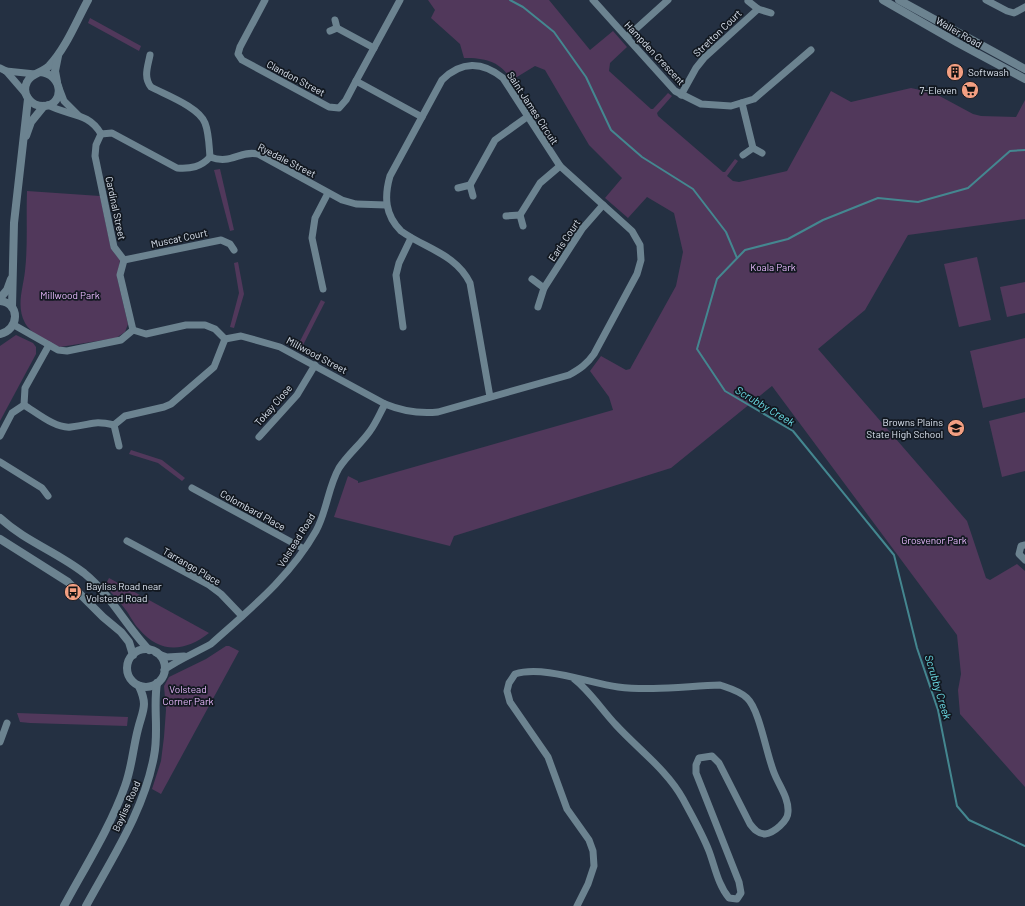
<svg xmlns="http://www.w3.org/2000/svg" width="1025" height="906" font-family="Barlow,sans-serif">
	<style>
		.green { fill: #51385b }
		.lines { fill: none; stroke-linecap: round; stroke-linejoin: round }
		.stream { stroke: #448790; stroke-width: 2 }
		.minor { stroke: #6c8390; stroke-width: 7 }
		.tertiary { stroke: #6c8390; stroke-width: 8 }
		.labels { text-anchor: middle; stroke-width: 3.5; stroke-linejoin: round; paint-order: stroke }
		.street-label { font-size: 10px; fill: #dbe3ef; stroke: #121820 }
		.poi-label { font-size: 10px; fill: #dbe3ef; stroke: #121820; text-anchor: start }
		.park-label { font-size: 10px; fill: #e7b8fb; stroke: #121820 }
		.water-label { font-size: 11px; font-style: italic; fill: #6cdfe9; stroke: #121820 }
	</style>
	<rect width="100%" height="100%" fill="#243042"/>
	<!-- green -->
	<g class="green">
		<path d="M428,0H549L590,50L613,31L627,47L610,63L609,71L651,109H653L668,93L672,96L657,113L658,116L723,172H725L735,159L738,161L727,176L733,181L739,182L787,171L831,91L851,102L911,88L934,93L973,114L981,116L1016,117L1025,100V219L908,235L865,310L818,349L967,521L986,578L990,580L1017,564L1025,571V787L960,714L958,690L961,674L957,635L772,386L671,468L454,536L450,546L334,517L348,476L358,481V483L613,410L609,397L590,371L601,356L626,370L630,369L676,286L683,252L674,213L647,197L628,218L605,198L622,178L589,145L545,70L535,66L512,80C499,61 486,58 464,58L460,44L431,18L435,10Z"/>
		<polygon points="90,18 141,46 139,51 88,23"/>
		<polygon points="220,169 234,230 230,231 214,170"/>
		<path d="M27,191L100,196L111,249L120,260L117,277L128,324L125,332L116,338L60,347C50,343 30,333 25,323C16,306 23,289 25,271C28,245 26,217 27,191Z"/>
		<polygon points="977,257 991,320 959,327 944,264"/>
		<polygon points="238,262 244,294 234,328 230,327 239,293 234,263"/>
		<polygon points="1025,282 1025,313 1007,317 1000,287"/>
		<polygon points="321,300 325,302 301,349 297,347"/>
		<polygon points="16,335 33,343 36,347 36,354 0,421 0,346"/>
		<polygon points="1025,338 1025,398 983,408 970,351"/>
		<polygon points="1025,412 1025,471 1002,477 989,421"/>
		<polygon points="131,450 162,460 185,478 182,481 158,463 129,454"/>
		<path d="M109,578L209,633C185,652 160,654 139,629C133,623 130,615 125,609C119,601 112,593 105,586Z"/>
		<polygon points="226,646 229,646 239,651 161,794 152,789 161,761 164,737 166,710 164,686 169,677 206,659"/>
		<polygon points="17,713 128,717 127,726 30,723 20,722"/>
	</g>
	<g class="lines">
		<!-- stream -->
		<g class="stream">
			<polyline points="510,0 523,7 554,32 586,77 611,130 642,157 693,189 726,232 737,258"/>
			<polyline points="1025,150 1010,151 968,188 918,202 878,198 823,220 788,239 745,250 717,279 697,349 725,391 793,431 894,555 917,648 938,710 957,806 969,820 1025,846"/>
		</g>
		<!-- minor -->
		<g class="minor">
			<polyline points="265,0 240,47 238,54 242,60 329,107 339,108 346,100 356,81 422,117"/>
			<polyline points="593,0 675,91 701,104 731,106 754,99 811,50"/>
			<polyline points="986,0 1007,11 1014,13 1025,7"/>
			<polyline points="748,1 758,9 771,13"/>
			<polyline points="337,28 374,48"/>
			<polyline points="330,31 337,28 335,20"/>
			<polyline points="627,37 668,0"/>
			<path d="M150,55C148,66 143,77 151,87C166,95 199,107 205,123C209,133 209,146 210,157"/>
			<polyline points="0,68 6,71 25,93"/>
			<polyline points="6,71 35,74"/>
			<polyline points="356,81 400,0"/>
			<polyline points="59,88 64,101 78,115"/>
			<polyline points="681,95 696,68 704,58 758,9"/>
			<polyline points="742,103 753,148"/>
			<path d="M48,105C68,116 89,112 101,134L112,133L177,168C191,169 201,167 210,157C232,165 239,150 258,154L342,200L356,204L386,205"/>
			<polyline points="101,134 96,145 95,156 114,247 124,260 120,275 133,330"/>
			<polyline points="743,155 753,148 762,153"/>
			<polyline points="470,185 495,140 527,117"/>
			<polyline points="458,188 470,185 473,196"/>
			<polyline points="520,215 540,183 560,166"/>
			<polyline points="506,216 520,215 523,226"/>
			<polyline points="124,260 221,240 230,244 234,250"/>
			<polyline points="532,279 544,288 538,307"/>
			<polyline points="544,288 582,229 603,205"/>
			<polyline points="323,289 312,238 315,218 328,193"/>
			<polyline points="14,325 58,350 67,351 121,340 133,330"/>
			<polyline points="403,327 396,275 399,263 411,238"/>
			<path d="M133,330L146,334L186,325H205L215,329L225,339L241,336L280,347L385,404C402,411 419,414 438,412L569,375C580,369 587,364 594,354L637,274L641,260L640,245L632,231L560,166L503,78C482,61 461,61 442,80L390,176C384,197 385,215 401,231C426,249 456,254 470,283L490,397"/>
			<path d="M24,405C37,413 56,429 71,427C92,425 92,420 114,425L125,416L164,407L171,404L214,367L225,339"/>
			<polyline points="114,425 119,446"/>
			<polyline points="0,436 12,413 24,405 25,388 49,345"/>
			<polyline points="259,437 297,395 315,365"/>
			<polyline points="0,462 42,488 48,496"/>
			<polyline points="192,488 304,549"/>
			<polyline points="127,541 209,585 221,594 242,616"/>
			<polyline points="1025,545 1021,546 1019,554 1025,560"/>
			<polyline points="156,653 167,657 184,656"/>
			<path d="M164,670C179,659 195,653 211,644C250,609 290,577 316,531C327,511 328,487 339,468C348,454 361,444 370,431C376,423 380,413 385,404"/>
			<path d="M573,678C590,691 601,709 616,725C638,749 667,770 683,799C692,816 702,833 709,851C715,867 718,885 729,898L737,899L741,893L739,882L696,773V765L699,758L712,756L719,763L750,824C754,829 758,834 765,834C774,833 788,821 788,812C789,799 780,787 775,775C767,758 760,710 747,698C740,691 729,688 720,685C687,686 651,691 618,687C589,683 543,665 515,674L509,683L507,691L510,702L548,757L567,809L589,840L593,851L594,866L588,884L577,906"/>
			<polyline points="0,742 7,723"/>
		</g>
		<!-- tertiary -->
		<g class="tertiary">
			<polyline points="883,0 958,43 1025,79"/>
			<polyline points="899,0 1025,69"/>
			<path d="M40,72C63,74 65,104 45,106C31,107 21,94 27,82C31,73 42,73 49,66C66,48 76,22 88,0"/>
			<polyline points="57,82 55,71 58,56"/>
			<polyline points="26,136 31,122 44,106"/>
			<polyline points="0,298 7,290 11,279"/>
			<path d="M0,301C21,303 19,330 0,334"/>
			<polyline points="12,307 14,223 28,99"/>
			<path d="M0,518C25,541 57,552 84,573C111,595 126,626 149,650"/>
			<polyline points="0,539 68,582 103,617 121,632 129,642 133,655"/>
			<circle cx="146" cy="668" r="19"/>
			<path d="M64,906C85,867 110,828 125,786C132,767 133,748 138,729C143,709 148,706 139,686"/>
			<path d="M86,906C112,858 144,811 154,756C159,732 153,707 157,683"/>
		</g>
	</g>
	<!-- icons -->
	<defs>
		<symbol id="building-disc" viewBox="-11 -11 22 22"><circle r="9.5" fill="#f39f82" stroke="#121820"/><path d="M-4-6H4V6H1V3H-1V6H-4ZM-2.5-4.3h1.7v1.8h-1.7ZM.8-4.3h1.7v1.8H.8ZM-2.5-1h1.7V.8h-1.7ZM.8-1h1.7V.8H.8Z" fill="#111"/></symbol>
		<symbol id="supermarket-disc" viewBox="-11 -11 22 22"><circle r="9.5" fill="#f39f82" stroke="#121820"/><path d="M-6-5.5h2.5l.6 2H6L4.5 2H-2.5L-4.4-4H-6ZM-1.5 3.2a1.3 1.3 0 1 0 .1 0ZM3 3.2a1.3 1.3 0 1 0 .1 0Z" fill="#111"/></symbol>
		<symbol id="school-disc" viewBox="-11 -11 22 22"><circle r="9.5" fill="#f39f82" stroke="#121820"/><path d="M0-5L7-2L0 1L-7-2ZM-4 1L0 2.5L4 1V4Q0 6-4 4Z" fill="#111"/></symbol>
		<symbol id="bus-disc" viewBox="-11 -11 22 22"><circle r="9.5" fill="#f39f82" stroke="#121820"/><path d="M-5-6H5V4H4V6H2V4H-2V6H-4V4H-5ZM-3.5-4V0h7V-4ZM-3.5 1.2v1.5H-2V1.2ZM2 1.2v1.5H3.5V1.2Z" fill="#111"/></symbol>
	</defs>
	<g fill-rule="evenodd">
		<use href="#building-disc" x="945" y="62" width="20" height="20"/>
		<use href="#supermarket-disc" x="960" y="80" width="20" height="20"/>
		<use href="#school-disc" x="946" y="418" width="20" height="20"/>
		<use href="#bus-disc" x="63" y="582" width="20" height="20"/>
	</g>
	<g class="labels">
		<!-- street labels -->
		<g class="street-label">
			<text transform="translate(959 32) rotate(30)" y="4">Waller Road</text>
			<text transform="translate(717 33) rotate(-44)" y="4">Stretton Court</text>
			<text transform="translate(655 53) rotate(47)" y="4">Hampden Crescent</text>
			<text transform="translate(296 78) rotate(28)" y="4">Clandon Street</text>
			<text transform="translate(533 108) rotate(57)" y="4">Saint James Circuit</text>
			<text transform="translate(287 160) rotate(27)" y="4">Ryedale Street</text>
			<text transform="translate(116 208) rotate(78)" y="4">Cardinal Street</text>
			<text transform="translate(179 238) rotate(-12)" y="4">Muscat Court</text>
			<text transform="translate(564 240) rotate(-56)" y="4">Earls Court</text>
			<text transform="translate(317 355) rotate(28)" y="4">Millwood Street</text>
			<text transform="translate(273 405) rotate(-49)" y="4">Tokay Close</text>
			<text transform="translate(253 510) rotate(29)" y="4">Colombard Place</text>
			<text transform="translate(296 540) rotate(-58)" y="4">Volstead Road</text>
			<text transform="translate(192 566) rotate(30)" y="4">Tarrango Place</text>
			<text transform="translate(126 806) rotate(-66)" y="4">Bayliss Road</text>
		</g>
		<!-- poi labels -->
		<g class="poi-label">
			<text x="968" y="76">Softwash</text>
			<text x="957" y="94" text-anchor="end">7-Eleven</text>
			<text x="943" y="426" text-anchor="end">Browns Plains<tspan x="943" dy="12">State High School</tspan></text>
			<text x="86" y="590">Bayliss Road near<tspan x="86" dy="12">Volstead Road</tspan></text>
		</g>
		<!-- park labels -->
		<g class="park-label">
			<text x="773" y="271">Koala Park</text>
			<text x="70" y="299">Millwood Park</text>
			<text x="934" y="544">Grosvenor Park</text>
			<text x="188" y="693">Volstead<tspan x="188" dy="12">Corner Park</tspan></text>
		</g>
		<!-- water labels -->
		<g class="water-label">
			<text transform="translate(765 406) rotate(31)" y="4">Scrubby Creek</text>
			<text transform="translate(938 687) rotate(73)" y="4">Scrubby Creek</text>
		</g>
	</g>
</svg>
